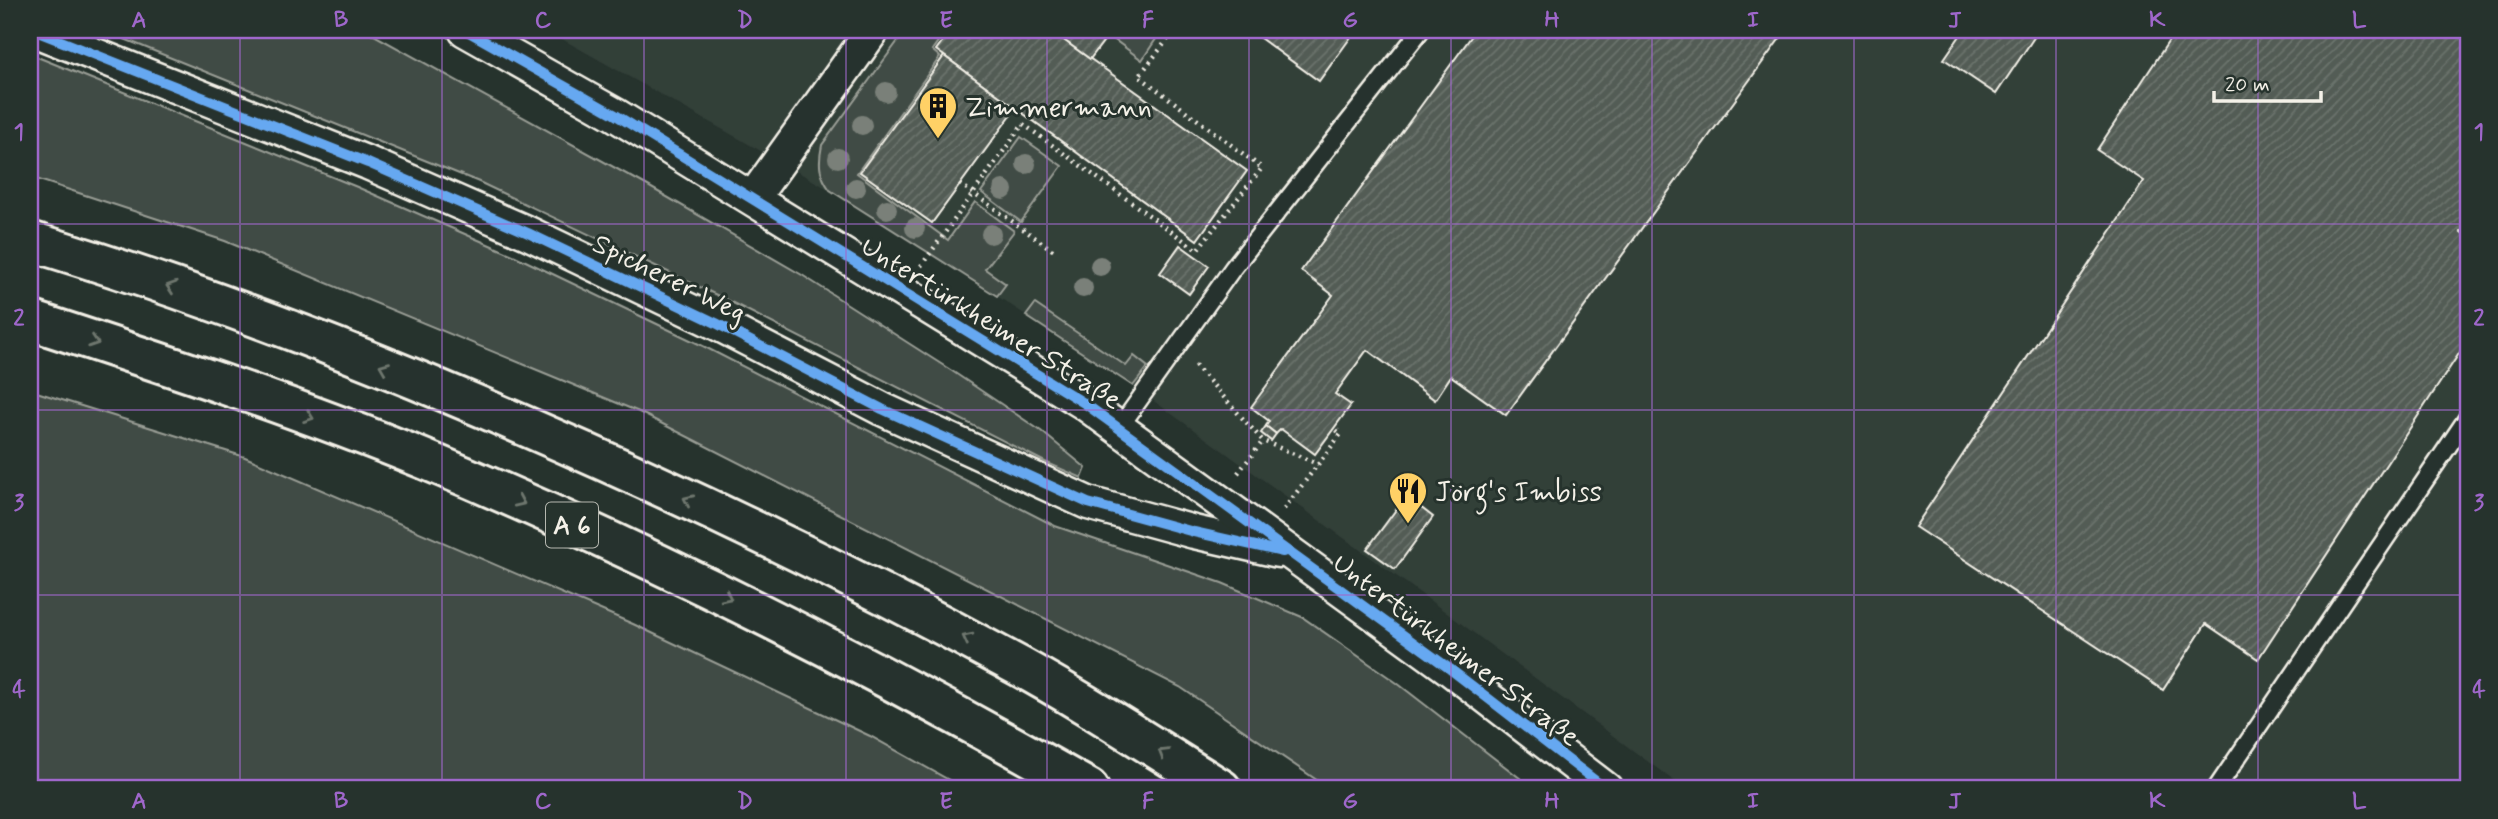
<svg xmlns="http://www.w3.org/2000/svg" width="2498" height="819" font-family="Mynerve,sans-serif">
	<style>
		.built { fill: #333f39 }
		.grass { fill: #414b45; stroke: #9a9e96; stroke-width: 2 }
		.building { fill: url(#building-hatch); stroke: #f4f1e8; stroke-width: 2 }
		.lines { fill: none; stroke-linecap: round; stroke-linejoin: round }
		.lane-casing { stroke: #f4f1e8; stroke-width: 21 }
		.street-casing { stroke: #f4f1e8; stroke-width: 37 }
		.highway-casing { stroke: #f4f1e8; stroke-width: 44 }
		.path { stroke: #f4f1e8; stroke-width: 4.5; stroke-dasharray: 2 5; stroke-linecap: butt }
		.lane { stroke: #26332d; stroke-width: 16 }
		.street { stroke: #26332d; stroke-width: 32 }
		.highway { stroke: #26332d; stroke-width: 38 }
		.cycleway-casing { stroke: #26332d; stroke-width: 15 }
		.cycleway { stroke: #66a8f1; stroke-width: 10 }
		.tree { fill: #7a8079 }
		.oneway { stroke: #6e766e }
		.grid { fill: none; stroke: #9f67cb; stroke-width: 2; stroke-opacity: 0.55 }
		.labels { text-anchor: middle; stroke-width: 6; stroke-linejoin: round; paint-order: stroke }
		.shield { fill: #26332d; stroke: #b6b8b0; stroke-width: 2 }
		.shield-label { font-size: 26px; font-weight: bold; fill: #f4f1e8 }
		.poi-label { font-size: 28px; fill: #f4f1e8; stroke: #26332d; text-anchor: start }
		.street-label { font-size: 28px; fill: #f4f1e8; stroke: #26332d }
		.neatline { fill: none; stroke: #9f67cb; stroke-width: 2.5 }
		.grid-label { font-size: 23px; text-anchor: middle; font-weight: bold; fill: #9f67cb }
	</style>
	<defs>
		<pattern id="building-hatch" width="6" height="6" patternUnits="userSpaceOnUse" patternTransform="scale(1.75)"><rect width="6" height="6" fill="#525c55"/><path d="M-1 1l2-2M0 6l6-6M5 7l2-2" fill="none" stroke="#6c746d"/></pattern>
	</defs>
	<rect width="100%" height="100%" fill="#26332d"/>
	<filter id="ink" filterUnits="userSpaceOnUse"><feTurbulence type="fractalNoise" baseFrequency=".0143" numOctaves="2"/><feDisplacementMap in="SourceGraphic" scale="14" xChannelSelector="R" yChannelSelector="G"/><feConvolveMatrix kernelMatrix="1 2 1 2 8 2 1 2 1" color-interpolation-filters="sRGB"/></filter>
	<g filter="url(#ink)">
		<!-- built -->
		<polygon class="built" points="546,30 2468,30 2468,789 1685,789 1409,585 1133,386 997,296 830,190"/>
		<!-- grass -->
		<g class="grass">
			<polygon points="102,30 365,30 648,186 802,275 952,371 1041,431 1086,468 1082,478 1045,462 727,300 479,182"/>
			<path d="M906,30H946L932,50L940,57L857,173L948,240L975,202L1014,231L985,269L1006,284L997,296L830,190C819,175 818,164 822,145Z"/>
			<polygon points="1118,30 1162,30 1142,60 1112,38"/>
			<polygon points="30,54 357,187 513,255 703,346 1055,526 1222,583 1302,617 1397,683 1534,789 1330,789 1180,687 639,412 225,241 30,177"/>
			<polygon points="1021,137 1062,166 1021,222 981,192"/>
			<polygon points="1035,304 1126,366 1134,356 1148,367 1133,386 1026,316"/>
			<polygon points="30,390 245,457 633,624 870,736 965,789 30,789"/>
		</g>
		<!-- building -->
		<g class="building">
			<polygon points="951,30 1050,30 1247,171 1197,240 936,50"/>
			<polygon points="1050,30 1112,30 1090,59"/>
			<polygon points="1249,30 1356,30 1319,81"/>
			<polygon points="1476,30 1786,30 1506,415 1451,376 1435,400 1367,350 1335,394 1351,405 1315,454 1281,429 1276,434 1266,426 1269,421 1251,407 1333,295 1301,271"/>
			<polygon points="1964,30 2039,30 1996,94 1944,59"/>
			<polygon points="2176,30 2468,30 2468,221 2461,232 2468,237 2468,340 2258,659 2206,624 2163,690 1915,527 2144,181 2097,150"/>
			<polygon points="944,56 1016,108 932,223 860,172"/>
			<polygon points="1180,245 1209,266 1189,294 1160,273"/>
			<polygon points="1266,426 1276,434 1271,441 1261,433"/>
			<polygon points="1406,496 1433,517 1395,569 1367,549"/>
		</g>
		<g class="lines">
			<defs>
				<g id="lane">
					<polyline points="1119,428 1233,268 1421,30"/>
					<polyline points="2216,789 2468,417"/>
				</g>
				<g id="street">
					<polyline points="33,30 368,163 528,233 716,323 882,409 1088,503 1194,532 1278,551"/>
					<polyline points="465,30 614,114 1084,403 1450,669 1606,789"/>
					<polyline points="753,198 873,30"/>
				</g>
				<g id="highway">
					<path d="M30,241C196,291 359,354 518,423C682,494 844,571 1000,656C1076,696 1148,744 1221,789"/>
					<path d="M30,320C162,363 297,407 426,460C654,555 874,667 1089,789"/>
				</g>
			</defs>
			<!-- lane casing -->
			<use href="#lane" class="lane-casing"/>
			<!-- street casing -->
			<use href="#street" class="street-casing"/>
			<!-- highway casing -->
			<use href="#highway" class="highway-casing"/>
			<!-- path -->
			<g class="path">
				<polyline points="960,184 1054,251"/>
				<polyline points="921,266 1023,124 1197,250 1262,168 1139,76 1175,30"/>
				<polyline points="1195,365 1263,441 1318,464"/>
				<polyline points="1238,473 1263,441"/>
				<polyline points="1284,509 1341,434 1335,429"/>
			</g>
			<!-- lane -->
			<use href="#lane" class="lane"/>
			<!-- street -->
			<use href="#street" class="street"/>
			<!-- highway -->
			<use href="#highway" class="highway"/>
			<defs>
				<g id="cycleway">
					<polyline points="33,30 368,163 528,233 716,323 882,409 1088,503 1194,532 1283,552"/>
					<polyline points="465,30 614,114 1084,403 1450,669 1606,789"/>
				</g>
			</defs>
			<!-- cycleway casing -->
			<use href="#cycleway" class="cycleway-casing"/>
			<!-- cycleway -->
			<use href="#cycleway" class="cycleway"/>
		</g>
		<!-- trees -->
		<g class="tree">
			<circle cx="886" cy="92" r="10"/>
			<circle cx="862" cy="125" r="10"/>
			<circle cx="838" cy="158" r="10"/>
			<circle cx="1026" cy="164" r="10"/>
			<circle cx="856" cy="188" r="10"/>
			<circle cx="1003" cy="190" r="10"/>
			<circle cx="887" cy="209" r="10"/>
			<circle cx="915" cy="228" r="10"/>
			<circle cx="991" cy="234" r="10"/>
			<circle cx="1100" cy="266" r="10"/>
			<circle cx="1083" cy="288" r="10"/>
		</g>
		<!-- one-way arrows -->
		<defs><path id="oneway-chevron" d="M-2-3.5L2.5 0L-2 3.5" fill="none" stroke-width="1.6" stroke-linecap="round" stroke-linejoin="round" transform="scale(1.75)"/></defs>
		<g class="oneway">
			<use href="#oneway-chevron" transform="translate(171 287) rotate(-162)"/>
			<use href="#oneway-chevron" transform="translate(94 342) rotate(18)"/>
			<use href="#oneway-chevron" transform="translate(384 367) rotate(-158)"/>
			<use href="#oneway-chevron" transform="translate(309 417) rotate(20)"/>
			<use href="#oneway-chevron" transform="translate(688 500) rotate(-155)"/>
			<use href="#oneway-chevron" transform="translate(520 502) rotate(24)"/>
			<use href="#oneway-chevron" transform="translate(727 597) rotate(26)"/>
			<use href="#oneway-chevron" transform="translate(967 638) rotate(-153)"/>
			<use href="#oneway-chevron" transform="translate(1163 753) rotate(-149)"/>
		</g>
	</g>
	<!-- grid -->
	<path class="grid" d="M240,30V789M442,30V789M644,30V789M846,30V789M1047,30V789M1249,30V789M1451,30V789M1652,30V789M1854,30V789M2056,30V789M2258,30V789M30,224H2468M30,410H2468M30,595H2468"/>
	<!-- icons -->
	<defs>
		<symbol id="building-pin" viewBox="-11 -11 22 30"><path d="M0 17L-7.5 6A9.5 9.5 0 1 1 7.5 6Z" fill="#ffd166" stroke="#26332d"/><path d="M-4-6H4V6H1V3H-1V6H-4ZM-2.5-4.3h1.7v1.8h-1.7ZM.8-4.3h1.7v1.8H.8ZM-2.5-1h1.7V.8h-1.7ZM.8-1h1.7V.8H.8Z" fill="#111"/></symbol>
		<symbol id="restaurant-pin" viewBox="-11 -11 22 30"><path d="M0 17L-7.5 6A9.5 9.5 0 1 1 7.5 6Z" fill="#ffd166" stroke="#26332d"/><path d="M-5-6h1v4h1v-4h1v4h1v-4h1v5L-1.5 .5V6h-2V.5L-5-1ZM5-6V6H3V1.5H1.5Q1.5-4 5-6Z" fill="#111"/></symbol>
	</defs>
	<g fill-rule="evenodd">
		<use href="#building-pin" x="916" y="84" width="44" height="60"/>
		<use href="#restaurant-pin" x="1386" y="469" width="44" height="60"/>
	</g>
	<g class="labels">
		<!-- shield labels -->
		<rect class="shield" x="546" y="502.5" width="52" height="45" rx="5"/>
		<g class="shield-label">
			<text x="572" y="534">A 6</text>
		</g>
		<!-- poi labels -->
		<g class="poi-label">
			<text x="965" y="116">Zimmermann</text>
			<text x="1435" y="501">Jörg's Imbiss</text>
		</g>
		<!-- street labels -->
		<g class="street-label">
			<text transform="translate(670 277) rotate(26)" y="10">Spicherer Weg</text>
			<text transform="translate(992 322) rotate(32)" y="10">Untertürkheimer Straße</text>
			<text transform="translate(1457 649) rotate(37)" y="10">Untertürkheimer Straße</text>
		</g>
	</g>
	<!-- margin -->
	<rect width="2498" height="819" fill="none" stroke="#26332d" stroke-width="77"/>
	<!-- scale -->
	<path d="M2214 91v10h107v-10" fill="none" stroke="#f4f1e8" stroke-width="3.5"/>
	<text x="2225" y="91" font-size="21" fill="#f4f1e8" stroke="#26332d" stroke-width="5" paint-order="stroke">20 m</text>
	<rect x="38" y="38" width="2422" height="742" class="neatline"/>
	<g class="grid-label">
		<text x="139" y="27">A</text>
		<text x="341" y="27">B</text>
		<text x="543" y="27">C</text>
		<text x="745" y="27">D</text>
		<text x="946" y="27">E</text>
		<text x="1148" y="27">F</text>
		<text x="1350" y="27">G</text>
		<text x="1552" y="27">H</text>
		<text x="1753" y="27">I</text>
		<text x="1955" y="27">J</text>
		<text x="2157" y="27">K</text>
		<text x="2359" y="27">L</text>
		<text x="19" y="139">1</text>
		<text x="2479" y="139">1</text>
		<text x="19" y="325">2</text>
		<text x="2479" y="325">2</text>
		<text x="19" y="510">3</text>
		<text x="2479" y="510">3</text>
		<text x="19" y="696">4</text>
		<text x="2479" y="696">4</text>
		<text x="139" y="808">A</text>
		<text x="341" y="808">B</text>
		<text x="543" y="808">C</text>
		<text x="745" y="808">D</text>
		<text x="946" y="808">E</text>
		<text x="1148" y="808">F</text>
		<text x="1350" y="808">G</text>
		<text x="1552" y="808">H</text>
		<text x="1753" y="808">I</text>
		<text x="1955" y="808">J</text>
		<text x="2157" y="808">K</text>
		<text x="2359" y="808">L</text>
	</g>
</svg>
